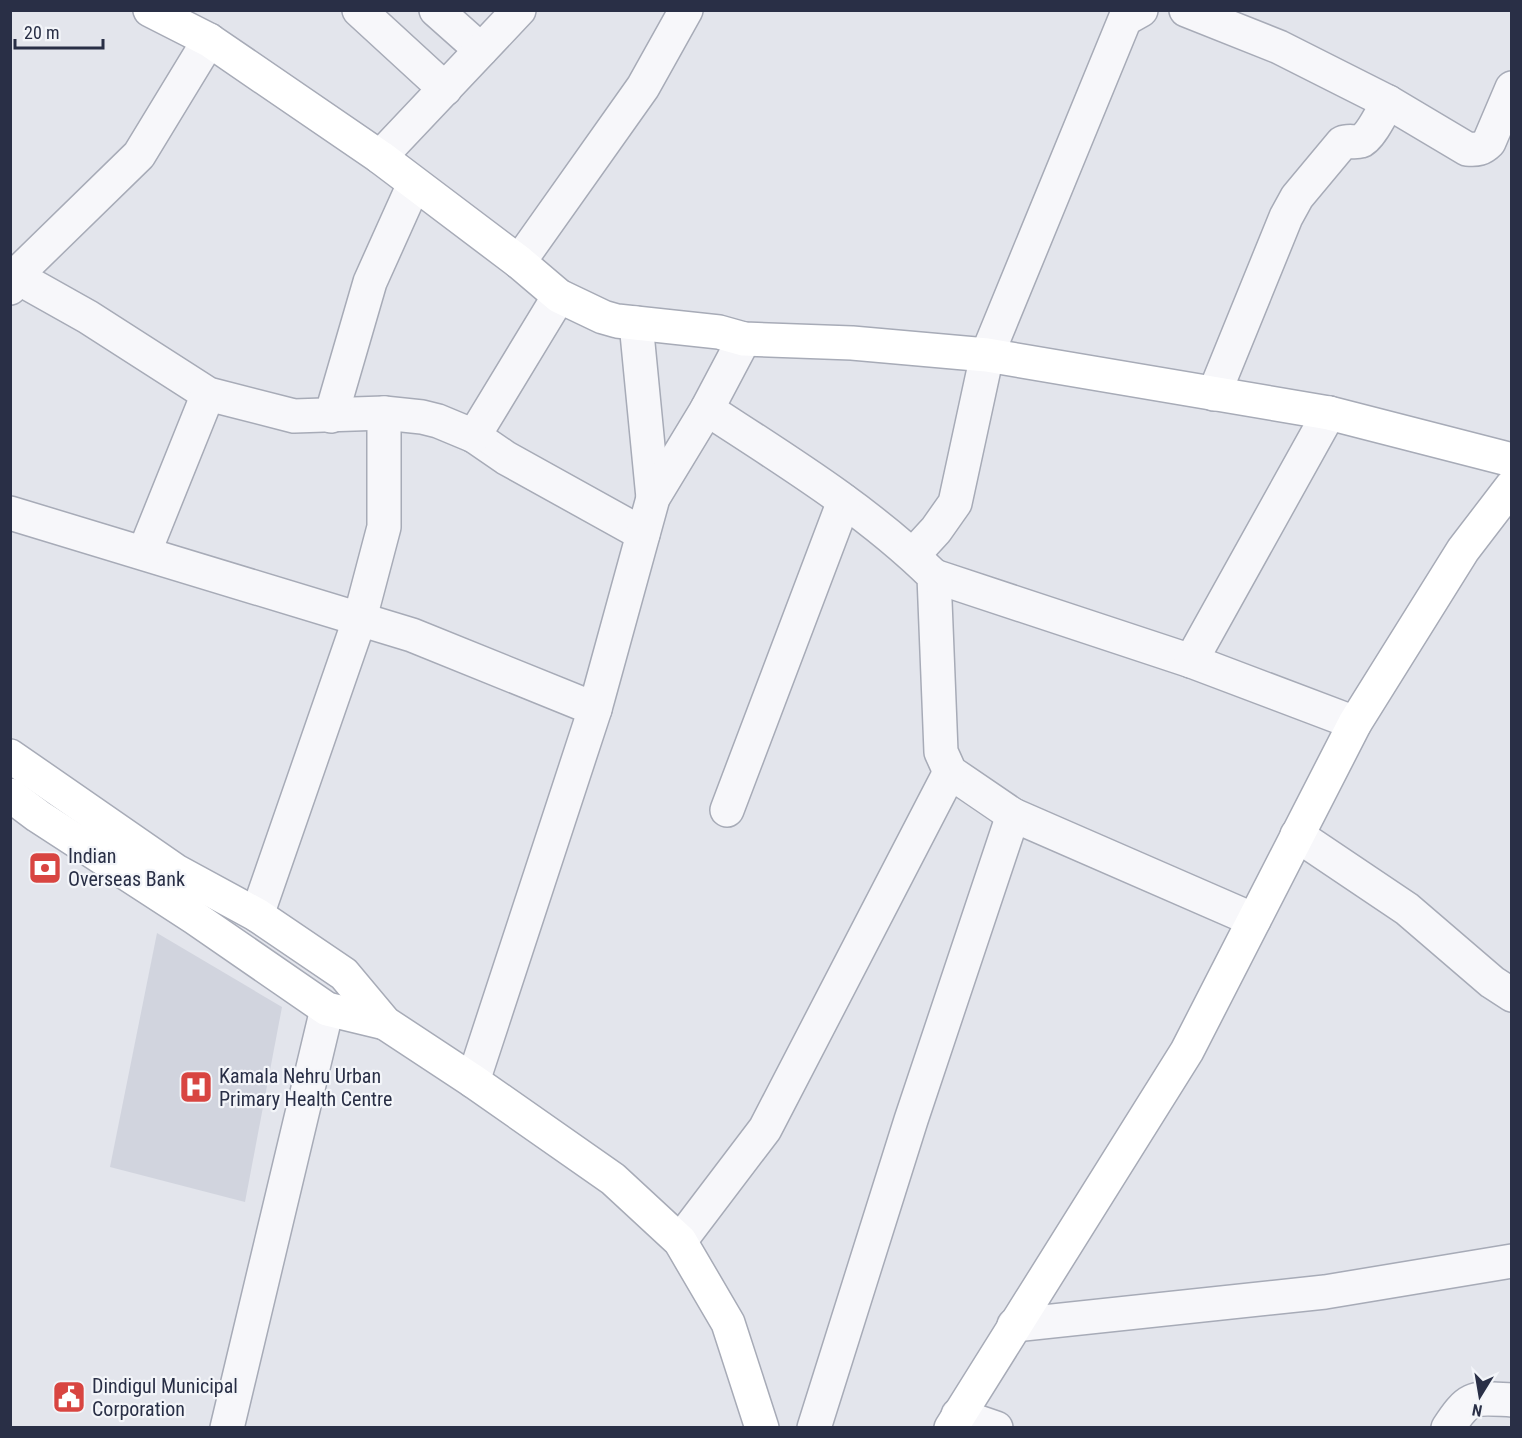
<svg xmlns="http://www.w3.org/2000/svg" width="1522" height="1438" font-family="'Roboto Condensed',sans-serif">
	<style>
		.built { fill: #d1d4de }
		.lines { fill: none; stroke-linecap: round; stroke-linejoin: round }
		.street-casing { stroke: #a7abb7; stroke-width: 36 }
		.secondary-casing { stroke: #a7abb7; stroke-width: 36 }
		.street { stroke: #f7f7fa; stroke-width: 33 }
		.secondary { stroke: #fff; stroke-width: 33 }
		.labels { text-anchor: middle; stroke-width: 4.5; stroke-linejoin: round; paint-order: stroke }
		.poi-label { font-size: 20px; fill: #292f46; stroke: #f3f5f9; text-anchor: start }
	</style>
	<rect width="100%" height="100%" fill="#e3e5ec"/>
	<!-- built -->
	<polygon class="built" points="157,933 282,1007 245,1202 110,1167"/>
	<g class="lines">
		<defs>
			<g id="street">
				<polyline points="359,10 445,89"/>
				<polyline points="436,10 481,50"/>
				<path d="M1186,10L1279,47L1388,102L1467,149C1477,150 1482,149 1489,142L1512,88"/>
				<polyline points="380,157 519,10"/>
				<polyline points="519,262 643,87 686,10"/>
				<polyline points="15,276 88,317 208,394 294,416 384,413 422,417 438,421 474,436 506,458 643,534"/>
				<polyline points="10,288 15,276 139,155 209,40"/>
				<polyline points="636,323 653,498"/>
				<path d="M1214,394L1286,217L1297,197L1342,143C1349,140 1354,143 1361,141C1369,139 1383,111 1388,102"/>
				<path d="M707,409C785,460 867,510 934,576L941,752L950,772L1013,815L1254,920"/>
				<polyline points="331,416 370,282 414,184"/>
				<polyline points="474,436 559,296"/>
				<polyline points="10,513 412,635 595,709"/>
				<polyline points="144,553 208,394"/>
				<polyline points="913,555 936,530 955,503 987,355 1125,19 1141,10"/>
				<polyline points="934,576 1191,661 1355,723"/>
				<polyline points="1191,661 1329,413"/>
				<polyline points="727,810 844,501"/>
				<polyline points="1297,835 1407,909 1492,982 1512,995"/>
				<polyline points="257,915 360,618 384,527 384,413"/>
				<polyline points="473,1081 595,709 653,498 707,409 744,339"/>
				<polyline points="680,1241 765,1129 950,772"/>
				<polyline points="1014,1325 1325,1292 1512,1261"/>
				<polyline points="958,1415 996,1428"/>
				<polyline points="227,1428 327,1009"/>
				<polyline points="814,1428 911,1120 1013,815"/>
				<path d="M1448,1428C1470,1394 1474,1398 1512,1400"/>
			</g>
			<g id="secondary">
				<polyline points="150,10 209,40 380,157 519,262 559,296 603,317 617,321 719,332 744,339 852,343 987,355 1329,413 1512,460"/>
				<polyline points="10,756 176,871 257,915 344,974 385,1023 473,1081 613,1179 680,1241 728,1323 762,1428"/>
				<polyline points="10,795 38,816 195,918 327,1009 385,1023"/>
				<polyline points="951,1428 1187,1051 1355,723 1463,550 1512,486"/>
			</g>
		</defs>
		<!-- street casing -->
		<use href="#street" class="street-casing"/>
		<!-- secondary casing -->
		<use href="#secondary" class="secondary-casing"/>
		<!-- street -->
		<use href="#street" class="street"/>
		<!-- secondary -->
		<use href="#secondary" class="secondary"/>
	</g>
	<!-- icons -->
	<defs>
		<symbol id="bank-square" viewBox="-11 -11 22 22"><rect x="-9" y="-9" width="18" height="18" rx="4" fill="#d84541" stroke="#f3f5f9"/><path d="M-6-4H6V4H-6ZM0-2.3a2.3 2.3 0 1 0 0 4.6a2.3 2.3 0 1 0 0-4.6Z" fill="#fff"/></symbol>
		<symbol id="hospital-square" viewBox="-11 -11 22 22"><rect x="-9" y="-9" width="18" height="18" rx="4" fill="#d84541" stroke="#f3f5f9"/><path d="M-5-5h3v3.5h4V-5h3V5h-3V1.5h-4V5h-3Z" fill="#fff"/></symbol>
		<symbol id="civic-square" viewBox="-11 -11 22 22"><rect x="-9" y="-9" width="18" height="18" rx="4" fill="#d84541" stroke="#f3f5f9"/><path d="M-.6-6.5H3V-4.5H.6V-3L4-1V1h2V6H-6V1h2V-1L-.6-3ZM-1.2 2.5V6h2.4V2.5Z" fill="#fff"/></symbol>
	</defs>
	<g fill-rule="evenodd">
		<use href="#bank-square" x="26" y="849" width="38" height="38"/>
		<use href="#hospital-square" x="177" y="1068" width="38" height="38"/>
		<use href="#civic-square" x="50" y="1378" width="38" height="38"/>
	</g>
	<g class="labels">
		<!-- poi labels -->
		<g class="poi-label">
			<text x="68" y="863">Indian<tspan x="68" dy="23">Overseas Bank</tspan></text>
			<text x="219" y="1083">Kamala Nehru Urban<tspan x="219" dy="23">Primary Health Centre</tspan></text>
			<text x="92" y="1393">Dindigul Municipal<tspan x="92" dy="23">Corporation</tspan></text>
		</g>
	</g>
	<!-- border -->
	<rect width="1522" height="1438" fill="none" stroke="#292f46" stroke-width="24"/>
	<!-- north arrow -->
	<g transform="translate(1480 1396) rotate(191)" stroke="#f3f5f9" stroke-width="4.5" paint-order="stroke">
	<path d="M0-4.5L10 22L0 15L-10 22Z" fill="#292f46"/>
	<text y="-9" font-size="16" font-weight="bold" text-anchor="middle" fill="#292f46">N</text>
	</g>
	<!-- scale -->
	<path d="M15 39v9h88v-9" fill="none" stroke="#292f46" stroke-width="3"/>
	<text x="24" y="39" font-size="18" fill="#292f46" stroke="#f3f5f9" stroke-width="4.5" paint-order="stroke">20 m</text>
</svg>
